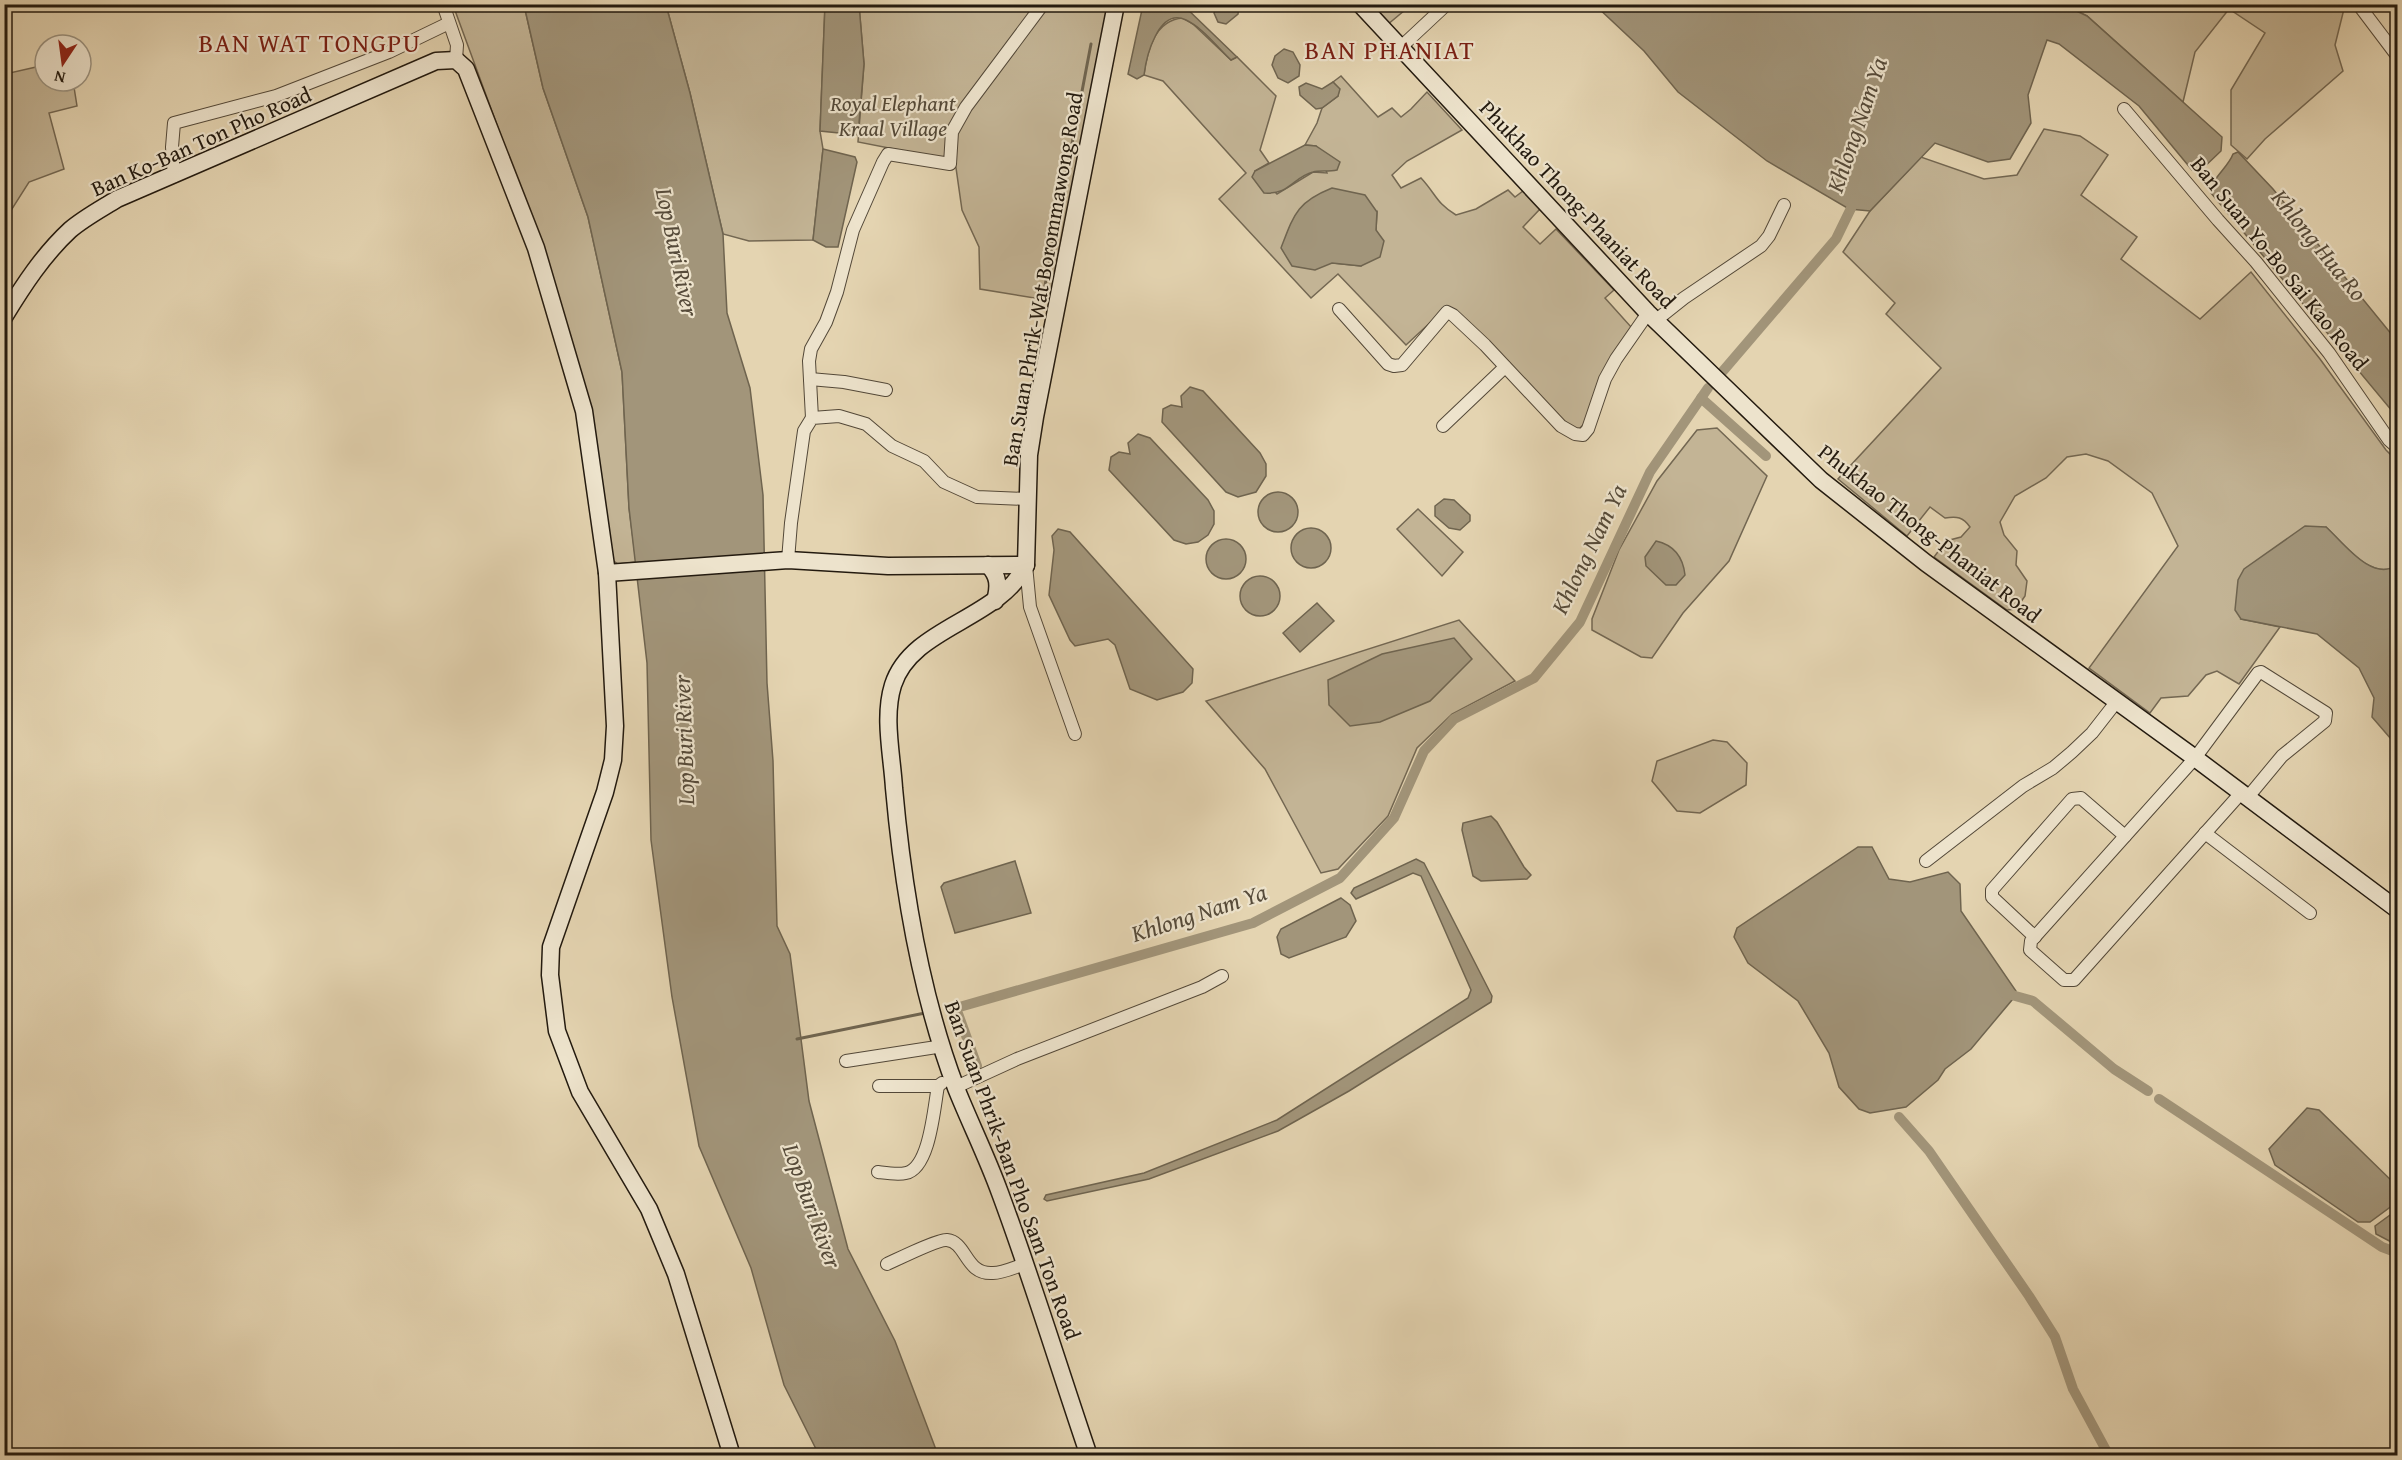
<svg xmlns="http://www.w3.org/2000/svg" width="2402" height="1460" font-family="'Gentium Book Plus',serif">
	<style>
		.green { fill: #c3b495; stroke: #736752; stroke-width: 1.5; fill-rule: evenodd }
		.water { fill: #a2957a; stroke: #6f644f; stroke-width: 1.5 }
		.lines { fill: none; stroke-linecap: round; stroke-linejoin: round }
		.stream { stroke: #6f644f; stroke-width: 3 }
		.canal { stroke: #a2957a; stroke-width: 10 }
		.street-casing { stroke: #534838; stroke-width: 14 }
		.secondary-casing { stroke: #231a0f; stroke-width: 19 }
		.street { stroke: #ede3cc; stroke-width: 12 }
		.secondary { stroke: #ede3cc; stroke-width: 16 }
		.labels { text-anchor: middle; stroke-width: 4.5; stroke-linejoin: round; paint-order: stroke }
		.park-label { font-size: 22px; font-style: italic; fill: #534837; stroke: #ede3cc }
		.street-label { font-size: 22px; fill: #231a0f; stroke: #ede3cc }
		.water-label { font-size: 24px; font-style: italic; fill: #564b3a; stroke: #ede3cc }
		.quarter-label { font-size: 26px; letter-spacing: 1.5px; fill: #7a1f14; stroke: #ede3cc }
	</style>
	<rect width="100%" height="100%" fill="#e4d4b1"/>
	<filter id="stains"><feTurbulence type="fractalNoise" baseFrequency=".00333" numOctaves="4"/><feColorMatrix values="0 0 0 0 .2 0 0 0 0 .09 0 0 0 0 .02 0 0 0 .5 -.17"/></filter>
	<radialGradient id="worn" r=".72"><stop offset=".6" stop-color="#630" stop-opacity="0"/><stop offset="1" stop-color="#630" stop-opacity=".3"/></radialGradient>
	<!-- green -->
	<g class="green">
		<polygon points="453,5 524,5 543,88 588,217 622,372 629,508 636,562 618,564 611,559 548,264"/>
		<polygon points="666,5 825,5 820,131 823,149 813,240 749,241 723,234 690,93"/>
		<polygon points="859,5 1109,5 1051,297 1047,300 980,289 979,247 962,210 955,161 858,142 864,64"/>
		<polygon points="1368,5 1411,5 1387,25"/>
		<polygon points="2064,5 2345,5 2335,45 2343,71 2265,139 2247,159 2231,145 2231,90 2265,33 2229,9 2195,52 2183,102 2087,16"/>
		<path d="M1183,18L1193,24L1231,60L1237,57L1276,96L1260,150L1269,163L1255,171L1277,194L1313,172L1327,173L1316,146L1305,145L1317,123L1322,108L1338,96L1339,89L1333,82L1341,76L1378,117L1392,108L1401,117L1411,109L1427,92L1462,130L1407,161L1392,175L1401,188L1421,178C1436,194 1436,203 1456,215L1476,209L1508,190L1515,197L1523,191L1540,209L1523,227L1540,244L1556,229L1614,290L1605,298L1632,328L1584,424L1579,429H1573L1446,308L1406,345L1338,274L1311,298L1219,199L1246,173L1163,81L1144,75C1147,52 1154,20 1183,18ZM1377,212L1376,230L1361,266L1332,263Z"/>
		<polygon points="45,65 45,81 73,81 77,106 49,113 64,169 29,182 5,220 5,74"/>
		<path d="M2044,129L2080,136L2108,155L2081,195L2137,237L2121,259L2200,319L2251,272L2320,359L2386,450L2397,461V565C2372,583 2343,543 2326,527L2241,619L2280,627L2239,684L2217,671L2206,675L2188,696L2161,698L2150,713L2089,668L2178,546L2152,493L2108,461L2086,454L2067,457L2046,478L2015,496L2000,522L2004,535L2017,551L2016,565L2027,581L2025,596L2016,609L2007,610L1934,557L1946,541L1961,537L1970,527C1963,517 1957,516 1945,518L1930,507L1907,536L1838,479L1941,368L1886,314L1895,303L1843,252L1870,211L1921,157L1984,179L2017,175Z"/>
		<polygon points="1717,428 1767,476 1729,561 1683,613 1652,658 1641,657 1592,630 1592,619 1619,550 1657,481 1697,430"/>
		<polygon points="1418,509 1463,552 1442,576 1397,529"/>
		<polygon points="1459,620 1515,681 1452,714 1417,748 1388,816 1338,869 1321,873 1265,769 1206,701"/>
		<polygon points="1713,740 1727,742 1747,763 1746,785 1700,813 1677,811 1652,781 1657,761"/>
	</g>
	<!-- water -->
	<g class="water">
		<polygon points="524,5 666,5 690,93 723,234 727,313 750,388 763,495 767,683 773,761 777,926 790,954 809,1101 848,1249 895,1341 938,1455 819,1455 784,1385 751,1268 699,1146 672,997 651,840 647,663 629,508 622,372 588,217 543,88"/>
		<polygon points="825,5 859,5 864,64 858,135 820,131"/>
		<path d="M1143,5H1183L1237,57L1231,60C1217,47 1203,28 1186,20C1158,7 1146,58 1144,75L1137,79L1128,74Z"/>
		<polygon points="1217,5 1239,5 1238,14 1226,24 1218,22 1214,13"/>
		<polygon points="1595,5 2064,5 2087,16 2222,137 2221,151 2200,171 2192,170 2139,106 2059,44 2047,40 2028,95 2031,123 2010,159 1988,162 1935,143 1870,211 1849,209 1767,161 1678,92 1644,51"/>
		<polygon points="1284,49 1293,52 1300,65 1299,76 1288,83 1278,78 1272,65 1275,56"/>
		<polygon points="1333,82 1340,89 1338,96 1322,108 1316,109 1300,95 1299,87 1306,83 1322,89"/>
		<path d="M1305,145L1316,146L1340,162L1337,170C1328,172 1320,170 1313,172C1293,177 1290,195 1264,193L1252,177L1255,171Z"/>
		<polygon points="823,149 855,157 857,162 838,247 826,247 813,240"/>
		<path d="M2238,152L2273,189L2397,341V417L2211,193C2210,179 2228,168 2233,154Z"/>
		<path d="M1332,188L1365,195L1377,212L1376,230L1384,241L1380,257L1361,266L1332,263L1315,270L1292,266L1281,248C1294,214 1297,202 1332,188Z"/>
		<polygon points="1190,387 1203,391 1260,453 1266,464 1266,476 1256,492 1238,497 1226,492 1162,422 1163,409 1171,405 1182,407 1181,396"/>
		<polygon points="1138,434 1150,438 1208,500 1214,511 1214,524 1208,535 1198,542 1186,544 1174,540 1109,470 1111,457 1119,452 1130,454 1128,443"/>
		<circle cx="1278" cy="512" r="20"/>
		<polygon points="1444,499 1454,500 1470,515 1470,521 1460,530 1449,528 1435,516 1435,506"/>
		<path d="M2305,526L2326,527C2343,542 2372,583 2397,565V746L2372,717L2374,698L2359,668L2317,634L2241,619L2235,610L2238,580L2244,569Z"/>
		<circle cx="1311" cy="548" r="20"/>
		<polygon points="1058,529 1070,532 1193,669 1192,683 1183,692 1157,700 1130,689 1115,645 1108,639 1075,646 1070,640 1049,595 1054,550 1052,536"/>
		<circle cx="1226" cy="559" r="20"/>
		<path d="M1656,541C1674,545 1683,557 1685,575L1676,585H1666L1646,566L1645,557Z"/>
		<circle cx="1260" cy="596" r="20"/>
		<polygon points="1317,603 1334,621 1300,652 1283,633"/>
		<polygon points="1454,638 1472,659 1430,701 1380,722 1350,726 1329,705 1328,680 1382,654"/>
		<polygon points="1491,816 1497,822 1524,867 1531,875 1527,879 1481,881 1473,876 1462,830 1463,823"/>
		<polygon points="1858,847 1872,847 1889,879 1910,882 1948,872 1960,884 1961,911 2016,991 2012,1000 1971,1049 1945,1069 1938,1080 1906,1107 1870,1113 1859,1109 1839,1087 1829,1053 1798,1001 1748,963 1734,937 1737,928"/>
		<polygon points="1416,859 1424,863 1492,996 1491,1002 1349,1091 1278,1131 1149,1179 1047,1201 1044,1199 1046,1195 1144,1173 1277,1120 1468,998 1471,990 1421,876 1413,873 1356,899 1351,893 1354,888"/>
		<polygon points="1015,861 1031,913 955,933 941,887 944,883"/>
		<polygon points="1341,898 1350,905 1356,921 1346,937 1289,958 1281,954 1277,937 1281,929"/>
		<polygon points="2307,1108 2319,1110 2397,1186 2397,1202 2370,1222 2358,1222 2275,1165 2269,1149"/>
		<polygon points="2397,1210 2397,1245 2376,1234 2375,1226"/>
	</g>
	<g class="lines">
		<!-- stream -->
		<g class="stream">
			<polyline points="1044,291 1091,44"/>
			<polyline points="946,1010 956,1008"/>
			<polyline points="797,1039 925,1013"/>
		</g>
		<!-- canal -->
		<g class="canal">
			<polyline points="1723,371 1836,239 1856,198"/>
			<polyline points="1701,398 1766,456"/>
			<polyline points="2001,992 2033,1001 2114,1069 2148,1091"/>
			<polyline points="977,1066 956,1008 1253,923 1340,878 1394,818 1424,751 1454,719 1534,678 1580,622 1650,472 1708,388"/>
			<polyline points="2159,1099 2382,1247 2398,1253"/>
			<polyline points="1899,1117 1929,1151 2029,1296 2055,1337 2073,1389 2107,1452 2111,1456"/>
		</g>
		<defs>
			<g id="street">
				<polyline points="443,4 457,45 456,60"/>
				<polyline points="2358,4 2398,57"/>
				<polyline points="1401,47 1447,4"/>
				<polyline points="2124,109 2218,220 2256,262 2329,353 2389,440 2398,448"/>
				<polyline points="174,176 172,147 174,123 276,96 389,52 449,23"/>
				<polyline points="1339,309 1388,364 1394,366 1402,365 1447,312 1453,315 1485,345 1561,426 1575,434 1583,435 1588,429 1605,379 1616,359 1648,313"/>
				<polyline points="1655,321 1684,298 1761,246 1769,236 1784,205"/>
				<polyline points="810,379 844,382 886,390"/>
				<polyline points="812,418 809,361 811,349 826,322 837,292 853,230 883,162 888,154 950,164 952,132 966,107 1043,4"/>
				<polyline points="1443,426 1505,367"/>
				<polyline points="788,560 791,523 804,431 812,418 839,416 866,424 892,446 924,461 944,482 977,497 1027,499"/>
				<polyline points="1026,565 1030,607 1075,734"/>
				<polyline points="2241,793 2074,980 2064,980 2030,950 2031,941 2195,758 2258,673 2261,672 2326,713 2325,721 2282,756 2248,797"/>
				<polyline points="2205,833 2310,913"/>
				<polyline points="1926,861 2023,786 2053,768 2072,752 2092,733 2117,701"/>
				<polyline points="2035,937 1992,897 1992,890 2072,799 2081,798 2125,836"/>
				<polyline points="846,1061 943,1046"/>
				<polyline points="879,1086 938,1086 942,1083"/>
				<polyline points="956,1087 1017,1059 1202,987 1222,976"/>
				<path d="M878,1172C886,1173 898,1175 906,1173C930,1168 934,1107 938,1086"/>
				<path d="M887,1264C898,1259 938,1239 947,1240C967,1242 965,1275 993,1273C1003,1273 1015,1267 1025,1264"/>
			</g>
			<g id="secondary">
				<polyline points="1360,4 1648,313 1821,480 1926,563 2195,758 2398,910"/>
				<path d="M4,317C23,286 43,255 70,230C84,218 101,209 117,199L436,61L456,60L466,69L536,248L584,411L607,573L615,726L613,760L605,792L551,947L550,975L557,1031L580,1092L649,1209L676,1274L732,1456"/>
				<path d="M988,565C999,576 999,586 995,601"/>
				<polyline points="607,573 788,560 888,566 1026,565"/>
				<path d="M1089,1456C1059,1368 1032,1279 1000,1193C987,1157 970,1123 956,1088C920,993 903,889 894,788C892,755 883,717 893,685C912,626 998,621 1026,565L1029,455L1035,417L1116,4"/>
			</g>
		</defs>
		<!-- street casing -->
		<use href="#street" class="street-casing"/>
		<!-- secondary casing -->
		<use href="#secondary" class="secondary-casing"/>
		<!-- street -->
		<use href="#street" class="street"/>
		<!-- secondary -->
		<use href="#secondary" class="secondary"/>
	</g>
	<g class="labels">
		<!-- park labels -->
		<g class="park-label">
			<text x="893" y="111">Royal Elephant<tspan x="893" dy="25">Kraal Village</tspan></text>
		</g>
		<!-- street labels -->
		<g class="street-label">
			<text transform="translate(201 141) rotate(-24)" y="8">Ban Ko-Ban Ton Pho Road</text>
			<text transform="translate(1578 204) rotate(47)" y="8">Phukhao Thong-Phaniat Road</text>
			<text transform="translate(2280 263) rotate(51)" y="8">Ban Suan Yo-Bo Sai Kao Road</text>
			<text transform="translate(1042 279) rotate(-80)" y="8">Ban Suan Phrik-Wat Borommawong Road</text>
			<text transform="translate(1930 533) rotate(38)" y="8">Phukhao Thong-Phaniat Road</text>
			<text transform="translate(1013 1170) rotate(70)" y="8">Ban Suan Phrik-Ban Pho Sam Ton Road</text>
		</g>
		<!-- water labels -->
		<g class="water-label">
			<text transform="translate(1857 125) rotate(-71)" y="8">Khlong Nam Ya</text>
			<text transform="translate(2319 245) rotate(51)" y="8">Khlong Hua Ro</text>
			<text transform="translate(677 252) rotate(78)" y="8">Lop Buri River</text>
			<text transform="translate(1589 549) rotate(-64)" y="8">Khlong Nam Ya</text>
			<text transform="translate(684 740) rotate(-92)" y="8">Lop Buri River</text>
			<text transform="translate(1199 913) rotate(-18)" y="8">Khlong Nam Ya</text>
			<text transform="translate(812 1206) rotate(70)" y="8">Lop Buri River</text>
		</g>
		<!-- quarter labels -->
		<g class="quarter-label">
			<text x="310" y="52">BAN WAT TONGPU</text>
			<text x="1390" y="59">BAN PHANIAT</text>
		</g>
	</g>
	<!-- margin -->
	<rect width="2402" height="1460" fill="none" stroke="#e4d4b1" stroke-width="24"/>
	<rect x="6" y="6" width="2390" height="1448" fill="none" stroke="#231a0f" stroke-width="3"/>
	<rect x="12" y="12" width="2378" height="1436" fill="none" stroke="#231a0f" stroke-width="1.5"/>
	<!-- north arrow -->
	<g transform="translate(63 63) rotate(193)"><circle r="28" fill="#ede3cc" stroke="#9c9380" stroke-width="1.5"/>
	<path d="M0-4.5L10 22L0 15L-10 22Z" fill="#8f2418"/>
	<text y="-9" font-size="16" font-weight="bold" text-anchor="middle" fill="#231a0f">N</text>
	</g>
	<rect width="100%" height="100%" filter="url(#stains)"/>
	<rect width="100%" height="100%" fill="url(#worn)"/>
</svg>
